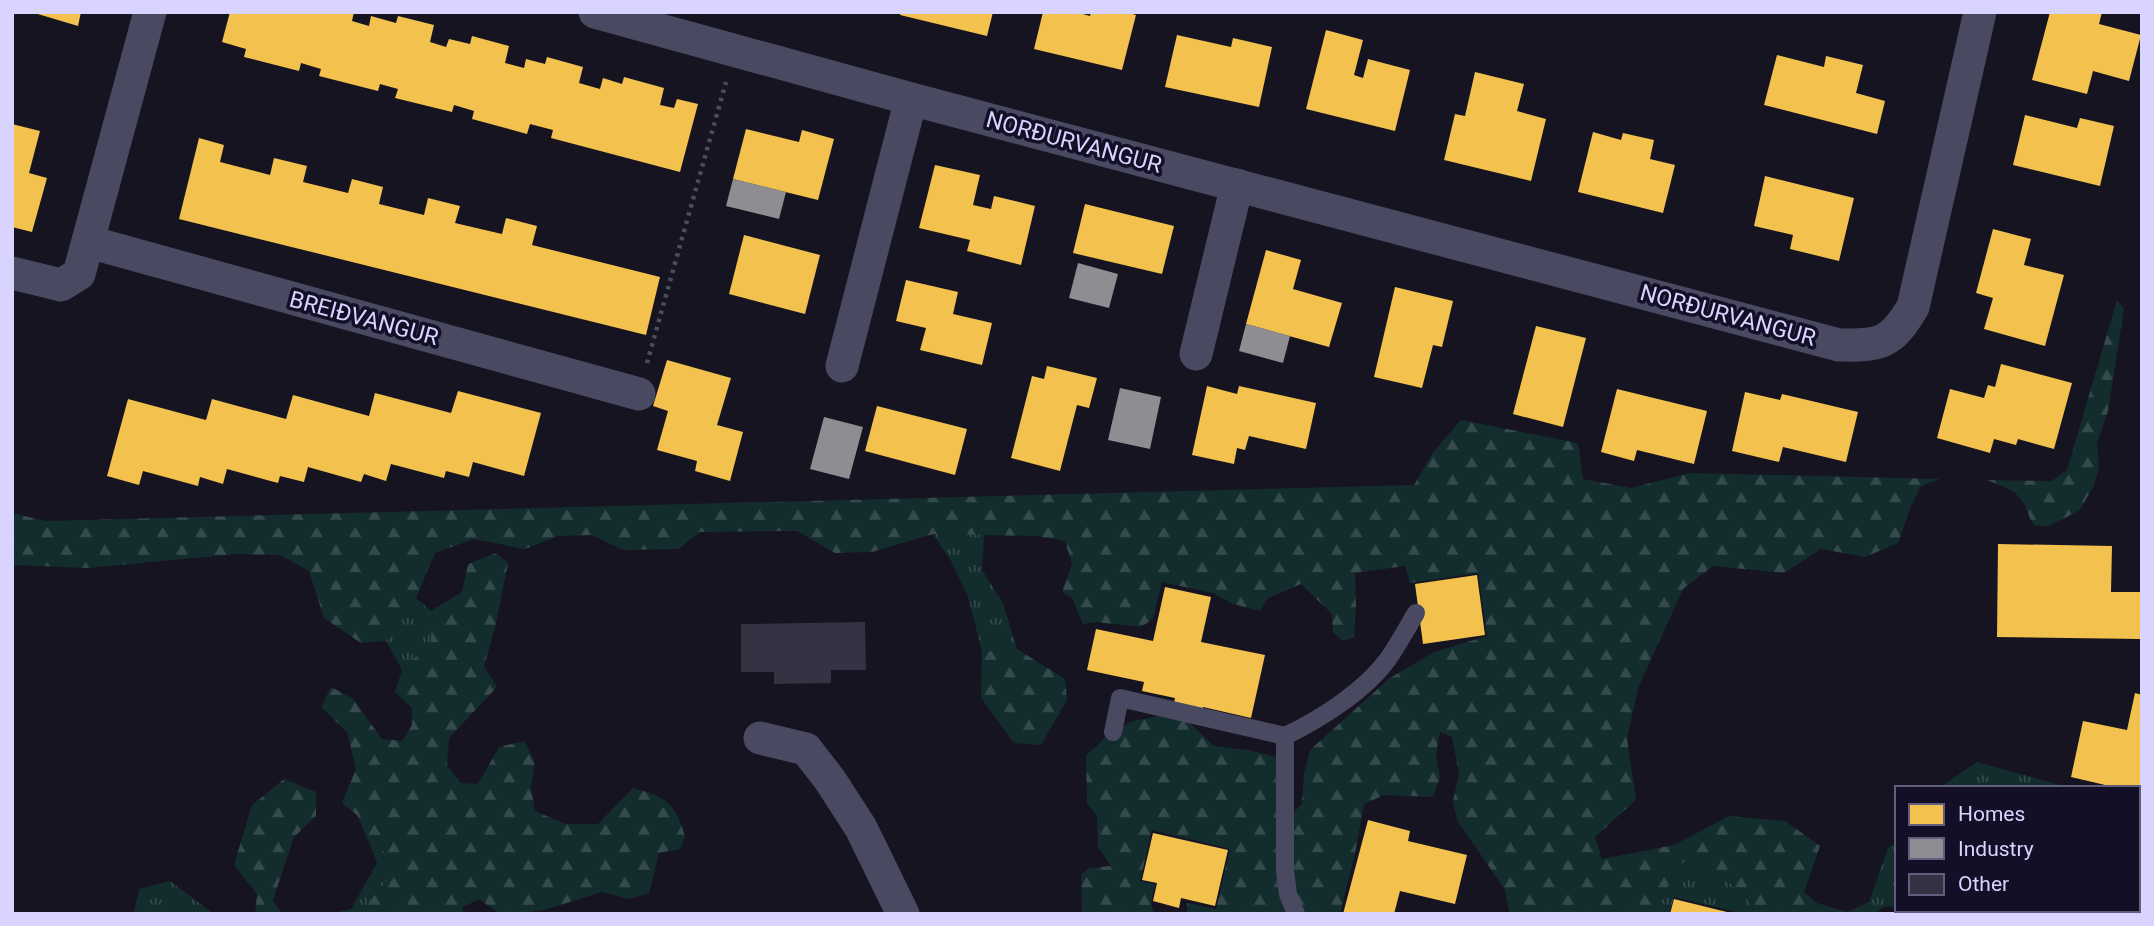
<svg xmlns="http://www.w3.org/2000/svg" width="2154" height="926" font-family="Roboto,sans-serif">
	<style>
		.grass { fill: url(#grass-tufts) }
		.forest { fill: url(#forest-firs) }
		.homes { fill: #f2c14e }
		.industry { fill: #8d8d92 }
		.building { fill: #343243 }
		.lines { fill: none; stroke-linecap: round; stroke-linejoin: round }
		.path { stroke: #44505f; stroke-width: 4.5; stroke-dasharray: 3.5 5; stroke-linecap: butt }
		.service { stroke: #4a4962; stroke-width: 18 }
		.minor { stroke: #4a4962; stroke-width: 33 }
		.labels { text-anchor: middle; stroke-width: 7; stroke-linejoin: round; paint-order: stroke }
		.street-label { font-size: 23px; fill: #d9d4ff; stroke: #130f26 }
	</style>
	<defs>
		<pattern id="grass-tufts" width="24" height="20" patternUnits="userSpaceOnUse" patternTransform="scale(1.75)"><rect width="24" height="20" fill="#132c2d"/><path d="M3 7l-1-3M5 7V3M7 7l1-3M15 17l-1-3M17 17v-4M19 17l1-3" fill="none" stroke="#354a4c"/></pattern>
		<pattern id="forest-firs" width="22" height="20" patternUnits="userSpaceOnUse" patternTransform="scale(1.75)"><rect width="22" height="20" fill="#132c2d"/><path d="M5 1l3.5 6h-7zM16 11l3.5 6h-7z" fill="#354a4c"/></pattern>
	</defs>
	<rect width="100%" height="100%" fill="#161421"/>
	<!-- grass -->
	<g class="grass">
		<polygon points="933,534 984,535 982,570 1003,603 1017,649 982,652 968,596 951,561"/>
		<polygon points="416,598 431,611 431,642 402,670 386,641"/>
		<polygon points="1977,762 2071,788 1944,788 1945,784"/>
		<polygon points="1897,842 1897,906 1883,907 1875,914 1815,914 1817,903 1847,912 1869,902 1888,848"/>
		<polygon points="370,845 390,854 392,876 371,899 371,914 330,914 351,909 377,863"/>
		<path d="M1685,862C1711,873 1748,884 1754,914H1745L1674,897L1669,914H1648L1668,888L1674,865Z"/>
		<polygon points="170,881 214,914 134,913 139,889"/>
		<polygon points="2138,888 2142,889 2142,914 2049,914 2050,910 2138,910"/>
	</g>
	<!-- forest -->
	<g class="forest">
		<path d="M2117,300L2124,309L2108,411L2097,443L2099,468L2094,485L2080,510L2049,526H2035C2029,519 2029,514 2025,506C2018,490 2002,486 1987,480L2052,481L2067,470Z"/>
		<path d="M1461,420L1578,443L1583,479L1631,488L1690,473L1940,479L1921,486L1911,506L1898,543L1865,557L1821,549L1784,573L1713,566L1683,589L1638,688L1627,738L1636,800L1595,837L1602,859L1674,845L1729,816L1785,821L1820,846L1804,892L1817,903L1815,914H1754C1748,884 1711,873 1685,862L1674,865L1668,888L1648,914H1510L1505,890L1457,820L1453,801L1459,774L1452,737L1440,732L1436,753L1440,778L1433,797L1384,795L1364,804L1355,853L1340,914H1187V903L1216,909L1230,849L1152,830L1140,881L1155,884L1151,903L1154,914H1082L1081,875L1089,868L1111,866L1098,847L1097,816L1087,803L1086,755L1102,741L1107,734L1133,721L1160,716L1187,720L1214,746L1248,750L1276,757L1282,763L1292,814L1302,804L1304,773L1310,750L1390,678L1434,652L1487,636L1478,573L1410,583L1405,566L1355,573L1356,606L1354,637L1343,641L1333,632L1332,614L1301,584L1268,598L1260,611L1233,604L1213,593L1162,582L1153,619L1141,627L1097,622L1083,624L1072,598L1062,592L1072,564L1065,541L1036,536L933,534L872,552L835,553L797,531L700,532L678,549L623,550L592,535L558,536L525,549L474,539L435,553L416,598L386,641L361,643L324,618L309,571L280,555L237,554L87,568L12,565V513L45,521L1414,485L1434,451Z"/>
		<path d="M496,553L508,563L495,628L484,666L497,687L449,738L447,766L461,783L478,784L499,747L524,741L535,762L531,787L535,811L565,824H598L633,788C667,797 675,803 685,836L680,849L659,853L649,893L629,899L602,892L544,910L517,914H500L479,899L463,907L462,914H371V899L391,876L390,854L370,845L357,815L342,803L356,769L347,732L321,707L331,687L353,699L382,739L402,741L412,725V708L395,692L402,670L431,642V611L462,592L468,564Z"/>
		<polygon points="1017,649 1065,679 1067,700 1041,745 1014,743 981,698 982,652"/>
		<polygon points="284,779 316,792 316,816 294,837 273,900 282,914 255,914 257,894 234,865 252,805"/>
	</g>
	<!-- homes -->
	<g class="homes">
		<polygon points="31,12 81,12 78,26"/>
		<polygon points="230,12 354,12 352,21 369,26 371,16 396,23 398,16 434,25 430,42 446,47 449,39 470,44 472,36 509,46 505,63 524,68 526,59 545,64 547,57 583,67 579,83 600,89 603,78 622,84 624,77 664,88 660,105 674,108 677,99 698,104 680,172 551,138 553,130 530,124 527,134 472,119 474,111 454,105 452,112 395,98 398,89 380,84 378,91 319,76 321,69 301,63 299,71 244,57 246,49 222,42"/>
		<polygon points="901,12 993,12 987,36 900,15"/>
		<polygon points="1043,12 1076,12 1090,16 1091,12 1125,12 1136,15 1122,70 1034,49"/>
		<polygon points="2050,12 2102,12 2099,24 2141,35 2129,81 2093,71 2087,94 2032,80"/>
		<polygon points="1326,30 1363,40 1354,75 1363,78 1368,59 1410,70 1395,131 1306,109"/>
		<polygon points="1177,35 1231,47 1233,38 1272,47 1259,107 1165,87"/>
		<polygon points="1777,55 1824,67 1826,56 1863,65 1856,93 1885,101 1877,134 1764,105"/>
		<polygon points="1475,72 1524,84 1517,111 1546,119 1531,181 1444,160 1455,114 1465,116"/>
		<polygon points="2025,115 2077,128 2080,118 2114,126 2100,186 2013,165"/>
		<polygon points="12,124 40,131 29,173 47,178 32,232 12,227"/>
		<polygon points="746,129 799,142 802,130 834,139 818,200 733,179"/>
		<polygon points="1593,132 1621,140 1623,133 1654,140 1650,159 1675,165 1663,213 1578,192"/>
		<polygon points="199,138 224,145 220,162 270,175 274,158 307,166 303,182 348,193 352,179 383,187 379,204 424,215 428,198 460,206 455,223 502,234 506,218 537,226 532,245 660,277 646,335 179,219"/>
		<polygon points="935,165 980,175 973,205 991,209 994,196 1035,206 1021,265 967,251 970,240 919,228"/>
		<polygon points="1765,176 1854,198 1839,261 1790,249 1793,235 1754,226"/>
		<polygon points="1085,204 1174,226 1162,274 1073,253"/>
		<polygon points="1993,229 2031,239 2024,265 2064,275 2045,346 1984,329 1993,298 1976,293"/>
		<polygon points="744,235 820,255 805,314 729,294"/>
		<polygon points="1266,250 1301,260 1293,289 1342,303 1329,347 1246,324"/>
		<polygon points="906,280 958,292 953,314 992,323 982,365 920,350 926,328 896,321"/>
		<polygon points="1395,287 1453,301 1442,347 1433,345 1422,388 1374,377"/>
		<polygon points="1536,326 1586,338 1563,427 1513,414"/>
		<polygon points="667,360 731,378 717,425 743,432 730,481 695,471 697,461 657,450 668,411 653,406"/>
		<polygon points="2001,364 2072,383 2054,449 2018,439 2016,445 1994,439 1990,453 1937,438 1950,389 1984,398 1988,385 1995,387"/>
		<polygon points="1047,366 1097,378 1089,408 1077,405 1060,471 1011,458 1032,376 1044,379"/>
		<polygon points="1207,386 1237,394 1239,386 1316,403 1306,449 1249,436 1245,450 1237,448 1234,464 1192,455"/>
		<polygon points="1617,389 1707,411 1694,464 1637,450 1634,461 1601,452"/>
		<polygon points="458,391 541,413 524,476 473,462 469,477 446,471 444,478 391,464 386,481 364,474 361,482 308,467 304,482 280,476 278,483 227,469 223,484 200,477 198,486 143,471 139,485 107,476 128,399 206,420 212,399 286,419 293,395 369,416 375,393 451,413"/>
		<polygon points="1745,392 1780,400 1782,394 1858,412 1846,462 1783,447 1779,462 1732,451"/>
		<polygon points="877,406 967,429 955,475 865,451"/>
		<polygon points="1998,544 2112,546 2111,592 2140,592 2140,639 1997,637"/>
		<polygon points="1477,575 1485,635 1423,644 1415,584"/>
		<polygon points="1165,587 1211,597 1201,642 1265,655 1251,718 1203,707 1201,714 1173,708 1175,698 1142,691 1144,682 1087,670 1096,629 1153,641"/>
		<polygon points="2135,693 2142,695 2142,793 2138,792 2138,788 2118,788 2071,777 2083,721 2127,730"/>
		<polygon points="1368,820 1410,831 1408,841 1467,855 1455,904 1400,891 1394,914 1343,914"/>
		<polygon points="1153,833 1228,850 1215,906 1181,898 1179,908 1153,901 1157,883 1142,880"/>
		<polygon points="1674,899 1731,913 1731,914 1670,914"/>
	</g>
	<!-- industry -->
	<g class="industry">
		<polygon points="733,179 786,192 779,219 726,206"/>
		<polygon points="1078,263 1118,274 1109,308 1069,298"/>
		<polygon points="1246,324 1290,336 1283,363 1239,351"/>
		<polygon points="1120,388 1161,397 1150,449 1108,440"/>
		<polygon points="824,417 863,427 849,479 810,469"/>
	</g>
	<!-- building -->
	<polygon class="building" points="865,622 866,670 831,670 831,683 774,684 774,672 741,672 741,624"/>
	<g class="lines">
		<!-- path -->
		<polyline class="path" points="647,363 726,82"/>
		<!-- service -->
		<g class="service">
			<polyline points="1113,732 1120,698 1285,736"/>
			<path d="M1285,736C1319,720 1365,691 1388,659C1398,645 1407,628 1416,613"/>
			<polyline points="1285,736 1285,871 1288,894 1296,914"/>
		</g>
		<!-- minor -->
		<g class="minor">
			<path d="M595,12L911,99L1839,345C1880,346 1891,344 1913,307L1980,12"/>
			<polyline points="89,242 639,394"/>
			<polyline points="12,273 61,285 79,274 150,12"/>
			<polyline points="1196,354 1237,185"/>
			<polyline points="842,366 911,99"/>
			<polyline points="760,738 806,749 830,780 861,828 903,914"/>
		</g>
	</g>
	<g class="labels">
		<!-- street labels -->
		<g class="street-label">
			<text transform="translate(1074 142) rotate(15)" y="8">NORÐURVANGUR</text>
			<text transform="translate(1728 315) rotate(15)" y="8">NORÐURVANGUR</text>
			<text transform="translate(364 318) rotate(15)" y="8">BREIÐVANGUR</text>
		</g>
	</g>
	<!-- border -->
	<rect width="2154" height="926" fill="none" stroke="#d9d4ff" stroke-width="28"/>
	<!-- legend -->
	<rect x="1895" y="786" width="245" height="126" fill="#130f26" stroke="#625e7d" stroke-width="2"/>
	<rect x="1909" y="804" width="35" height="21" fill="#f2c14e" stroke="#625e7d" stroke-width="2"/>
	<text x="1958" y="821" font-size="21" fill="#d9d4ff">Homes</text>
	<rect x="1909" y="838" width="35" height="21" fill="#8d8d92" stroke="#625e7d" stroke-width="2"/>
	<text x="1958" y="856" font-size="21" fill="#d9d4ff">Industry</text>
	<rect x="1909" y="874" width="35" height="21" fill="#343243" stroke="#625e7d" stroke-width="2"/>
	<text x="1958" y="891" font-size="21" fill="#d9d4ff">Other</text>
</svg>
